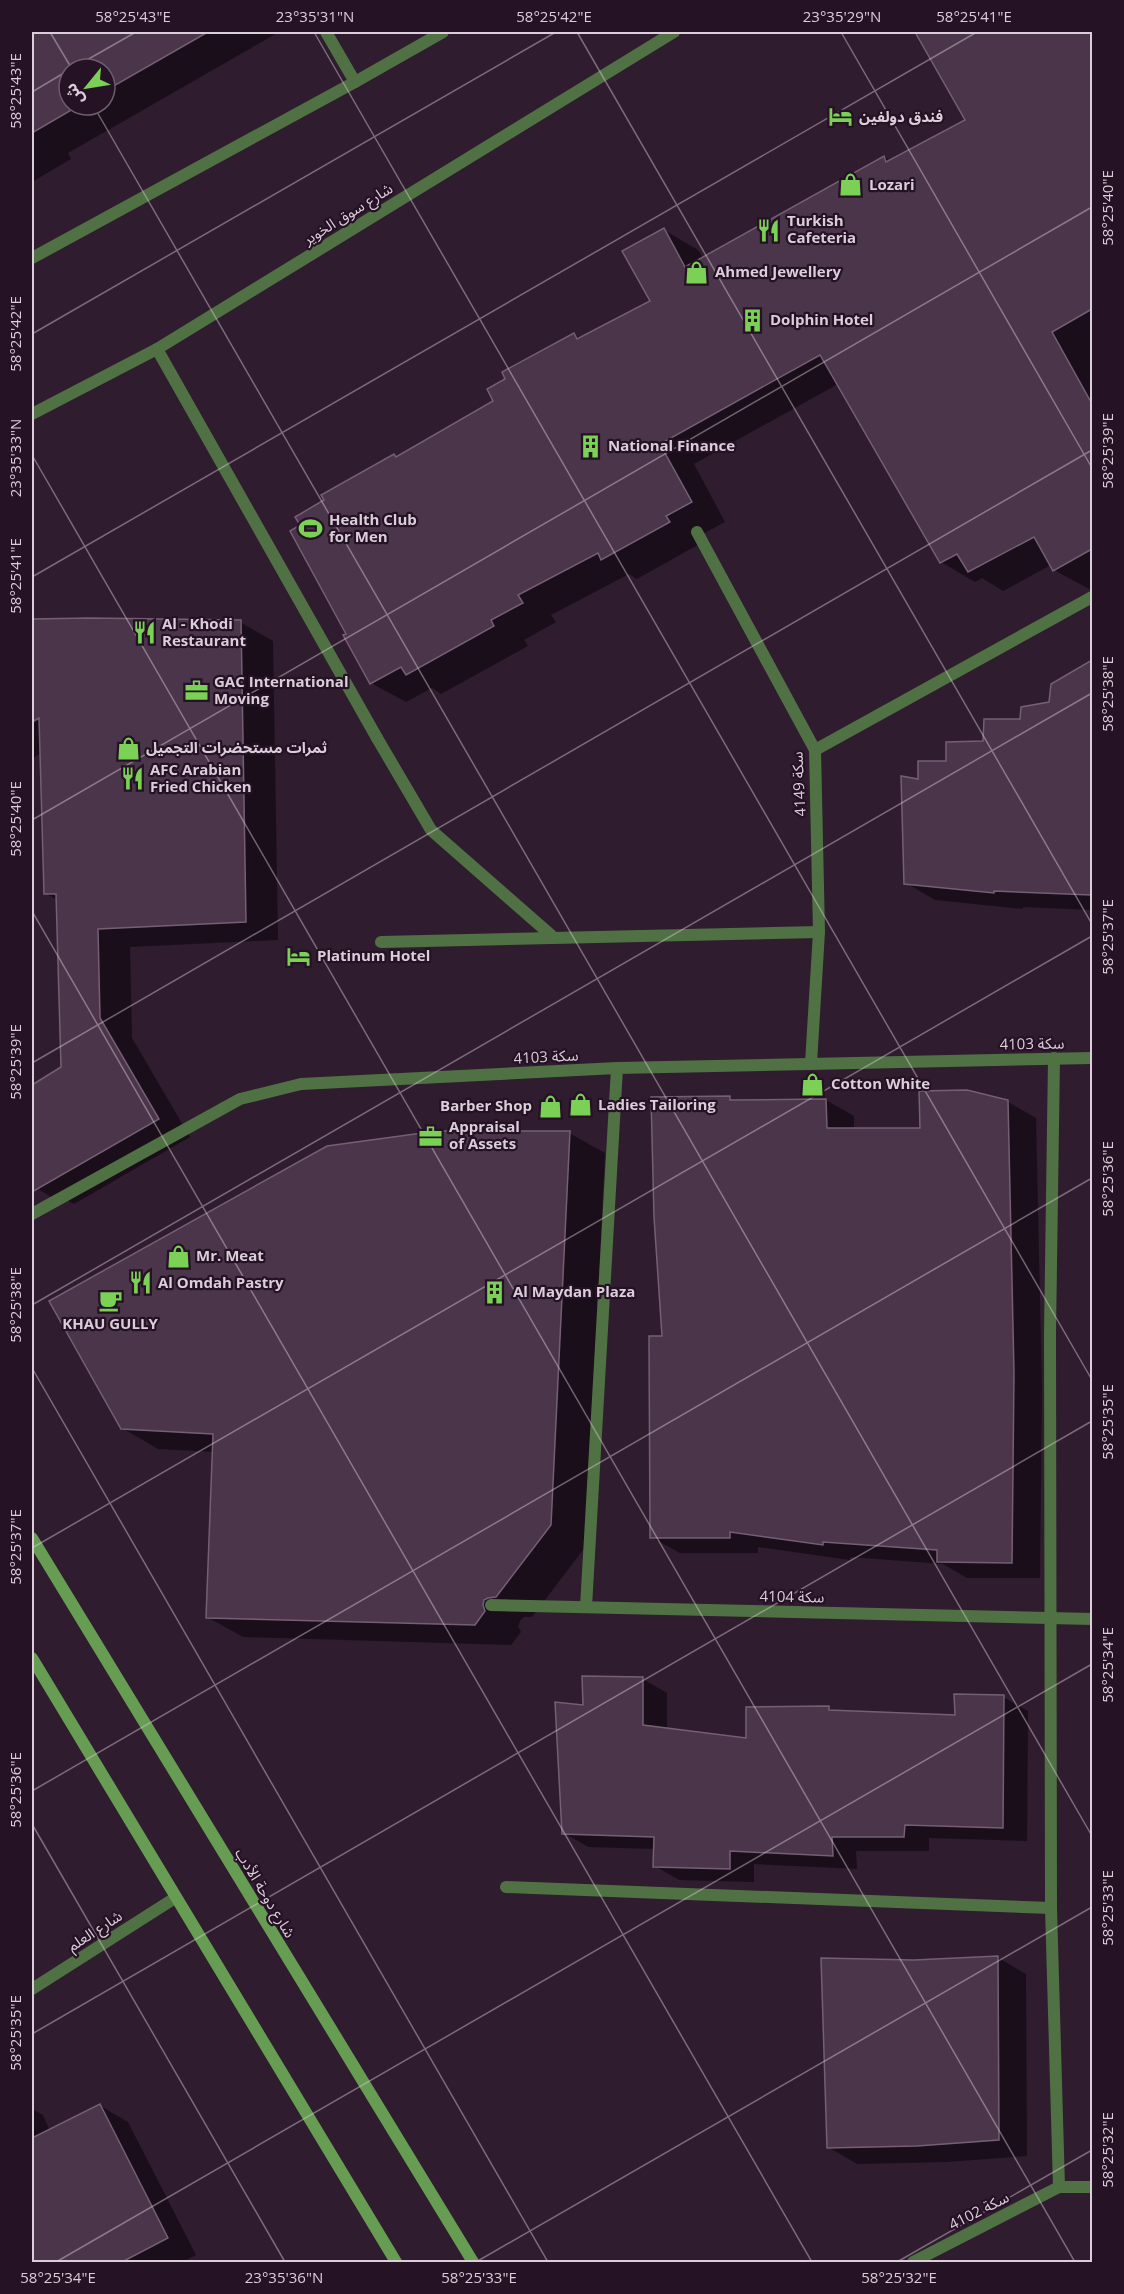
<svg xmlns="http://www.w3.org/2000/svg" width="1124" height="2294" font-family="'Open Sans','Noto Sans Arabic',sans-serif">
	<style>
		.shadow { fill: #0007; fill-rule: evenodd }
		.building { fill: #4b354a; stroke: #765f75; stroke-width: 1.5 }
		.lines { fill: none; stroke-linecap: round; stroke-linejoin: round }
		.service { stroke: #507143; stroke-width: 12 }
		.minor { stroke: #507143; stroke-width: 12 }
		.tertiary { stroke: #507143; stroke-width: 12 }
		.secondary { stroke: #679d52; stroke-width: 12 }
		.ticks { fill: none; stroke: #dbcdda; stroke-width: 1.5; stroke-opacity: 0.45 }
		.labels { text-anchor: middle; stroke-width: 4.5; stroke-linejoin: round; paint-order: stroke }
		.poi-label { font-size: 15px; font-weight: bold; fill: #dbcdda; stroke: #251225; text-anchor: start }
		.street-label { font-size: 15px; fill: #dbcdda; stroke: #251225 }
		.neatline { fill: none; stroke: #dbcdda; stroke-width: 2 }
		.ticks-label { font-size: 15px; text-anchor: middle; fill: #dbcdda }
	</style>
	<rect width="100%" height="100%" fill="#2f1c2f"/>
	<!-- shadow -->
	<g class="shadow">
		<path d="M32,32H279L68,153L71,159L32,182ZM69,69H105V105H69Z"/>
		<polygon points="916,32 1092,32 1092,358 1090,359 1092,364 1092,587 1089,589 1054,570 1051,565 1003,591 982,578 975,582 941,562 838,384 694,464 725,522 699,536 703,542 637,579 629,574 551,615 556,622 524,640 528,646 441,694 432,688 406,702 371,683 302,526 326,500 394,456 398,458 495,402 574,335 581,339 652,301 664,230 698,250 703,258 884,157 891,161 967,121"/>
		<polygon points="36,620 240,622 273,641 278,940 130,947 132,1038 190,1137 74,1204 56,1194 51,1197 32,1185 32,1086 63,1068 57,900 45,893 41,753 32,759 32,724 46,715 45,712 32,720 32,623"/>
		<polygon points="1092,672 1092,910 1023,907 1023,909 935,900 906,883 919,781 1051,704 1072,673"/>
		<polygon points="730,1098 736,1102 826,1100 854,1116 854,1130 922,1129 1008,1102 1036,1118 1042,1389 1040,1578 967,1578 943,1564 850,1557 850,1560 758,1547 758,1553 680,1553 651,1537 663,1338"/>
		<polygon points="569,1133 605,1153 586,1546 532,1617 524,1617 520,1621 518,1627 521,1632 511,1645 243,1637 207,1617 214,1452 158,1449 122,1428"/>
		<polygon points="643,1679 667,1693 667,1730 747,1740 828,1708 836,1712 957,1717 1003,1697 1028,1711 1027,1841 929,1838 929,1851 856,1851 857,1869 754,1864 754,1882 679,1880 655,1866 655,1849 588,1847 564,1833 585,1706"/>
		<polygon points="997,1957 1026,1974 1027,2156 947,2162 857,2164 828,2147 914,1962"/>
		<polygon points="99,2105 128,2122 196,2255 182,2262 32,2262 32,2109 43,2115 50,2131"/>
	</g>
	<!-- building -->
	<g class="building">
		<polygon points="32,32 208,32 105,91 105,69 69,69 69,105 80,105 32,133"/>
		<polygon points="915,32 1092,32 1092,309 1052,332 1092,404 1092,549 1053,571 1034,537 968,572 957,554 940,563 820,355 660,444 692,502 666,516 670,522 601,560 598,553 518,595 523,603 491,620 494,626 406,675 401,667 370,684 343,635 346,634 290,531 300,525 295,517 324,500 321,495 394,454 396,457 493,401 487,389 505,379 502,372 574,333 577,339 650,301 622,251 664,228 685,267 884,156 886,162 965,120"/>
		<polygon points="90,618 241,620 246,922 98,929 100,1018 159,1119 32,1192 32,1085 61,1067 56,894 44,894 39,718 32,722 32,619"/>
		<polygon points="1092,660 1091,895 994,891 994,893 904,884 901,776 918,779 918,761 946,761 946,742 983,741 984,719 1020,719 1021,707 1049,702 1051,684"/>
		<polygon points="967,1090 1008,1100 1014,1373 1012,1563 937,1562 937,1550 823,1542 823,1545 730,1532 730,1538 650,1538 649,1336 662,1336 654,1217 651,1097 730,1096 730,1100 826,1099 827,1128 920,1128 919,1091"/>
		<polygon points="437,1131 570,1131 551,1525 496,1597 488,1598 484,1600 483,1605 485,1611 475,1625 206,1618 213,1434 121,1429 49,1301 327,1146"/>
		<polygon points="582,1676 643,1677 643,1725 746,1738 746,1707 829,1706 829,1710 955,1715 954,1694 1004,1695 1003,1828 905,1825 904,1837 832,1837 833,1856 730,1851 730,1869 653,1867 654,1837 562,1834 555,1702 583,1705"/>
		<polygon points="998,1956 999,2140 917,2146 827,2148 821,1958 914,1960"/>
		<polygon points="100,2104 168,2238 122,2262 32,2262 32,2138"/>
	</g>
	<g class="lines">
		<!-- service -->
		<g class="service">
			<polyline points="326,32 355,82"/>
			<polyline points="32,258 355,82 443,32"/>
			<polyline points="157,349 377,738"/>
		</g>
		<!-- minor -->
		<g class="minor">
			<polyline points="697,532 815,750 819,932 811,1063"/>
			<polyline points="377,738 431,830 552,936"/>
			<polyline points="815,750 1092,597"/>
			<polyline points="381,942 819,932"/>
			<polyline points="1054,1058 1050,1334 1051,1908 1059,2187"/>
			<polyline points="32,1214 240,1099 301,1084 617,1068 1092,1058"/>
			<polyline points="491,1605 1092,1619"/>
			<polyline points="586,1607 617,1068"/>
			<polyline points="506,1887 1051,1908"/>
			<polyline points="32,1989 175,1898"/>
			<polyline points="913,2262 1059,2187 1092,2187"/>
		</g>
		<!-- tertiary -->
		<polyline class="tertiary" points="32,414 157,349 674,32"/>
		<!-- secondary -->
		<g class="secondary">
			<polyline points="32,1538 473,2262"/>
			<polyline points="32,1658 396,2262"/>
		</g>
	</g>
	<!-- ticks -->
	<path class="ticks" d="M50,32L72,69M314,32L1092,1380M577,32L1092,924M841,32L1092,468M71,69L136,32M32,92L69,70M93,105L1092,1836M32,334L556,32M32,455L1075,2262M32,577L977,32M32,820L1092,207M32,911L812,2262M32,1063L1092,450M32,1305L1092,693M32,1368L548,2262M32,1548L1092,936M32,1791L1092,1178M32,1824L285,2262M32,2034L1092,1421M56,2262L1092,1664M476,2262L1092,1907M897,2262L1092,2150"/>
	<!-- icons -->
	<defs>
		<symbol id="hotel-bare" viewBox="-9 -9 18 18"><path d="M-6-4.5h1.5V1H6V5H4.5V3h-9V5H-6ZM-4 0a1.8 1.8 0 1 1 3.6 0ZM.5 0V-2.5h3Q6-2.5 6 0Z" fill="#7bd155" stroke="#251225" stroke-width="2.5" paint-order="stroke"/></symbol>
		<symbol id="shop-bare" viewBox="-9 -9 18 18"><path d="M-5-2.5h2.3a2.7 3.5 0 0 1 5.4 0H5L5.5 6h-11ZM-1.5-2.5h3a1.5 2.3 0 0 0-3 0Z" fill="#7bd155" stroke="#251225" stroke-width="2.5" paint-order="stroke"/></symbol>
		<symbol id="restaurant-bare" viewBox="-9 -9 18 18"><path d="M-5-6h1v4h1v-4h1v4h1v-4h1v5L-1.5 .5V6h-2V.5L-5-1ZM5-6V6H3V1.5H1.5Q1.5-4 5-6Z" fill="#7bd155" stroke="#251225" stroke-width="2.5" paint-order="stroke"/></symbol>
		<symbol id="building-bare" viewBox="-9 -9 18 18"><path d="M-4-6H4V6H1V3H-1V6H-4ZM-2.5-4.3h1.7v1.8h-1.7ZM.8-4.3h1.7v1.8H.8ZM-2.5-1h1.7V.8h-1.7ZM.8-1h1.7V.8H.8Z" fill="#7bd155" stroke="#251225" stroke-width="2.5" paint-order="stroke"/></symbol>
		<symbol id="stadium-bare" viewBox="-9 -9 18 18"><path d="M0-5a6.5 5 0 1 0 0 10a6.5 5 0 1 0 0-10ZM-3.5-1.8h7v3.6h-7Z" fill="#7bd155" stroke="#251225" stroke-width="2.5" paint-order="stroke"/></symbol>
		<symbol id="office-bare" viewBox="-9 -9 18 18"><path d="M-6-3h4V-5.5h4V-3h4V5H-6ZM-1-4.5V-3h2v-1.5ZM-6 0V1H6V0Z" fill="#7bd155" stroke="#251225" stroke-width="2.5" paint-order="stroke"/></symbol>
		<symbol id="cafe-bare" viewBox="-9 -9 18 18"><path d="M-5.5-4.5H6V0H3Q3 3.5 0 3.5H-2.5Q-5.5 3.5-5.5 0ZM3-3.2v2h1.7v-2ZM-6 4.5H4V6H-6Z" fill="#7bd155" stroke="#251225" stroke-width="2.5" paint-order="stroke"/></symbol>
	</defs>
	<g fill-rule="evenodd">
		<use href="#hotel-bare" x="824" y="100" width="33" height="33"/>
		<use href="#shop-bare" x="834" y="168" width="33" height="33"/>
		<use href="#restaurant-bare" x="752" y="214" width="33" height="33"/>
		<use href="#shop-bare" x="680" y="256" width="33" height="33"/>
		<use href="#building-bare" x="736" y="304" width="33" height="33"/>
		<use href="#building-bare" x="574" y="430" width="33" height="33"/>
		<use href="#stadium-bare" x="294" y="512" width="33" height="33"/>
		<use href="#restaurant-bare" x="128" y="616" width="33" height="33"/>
		<use href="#office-bare" x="180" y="674" width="33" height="33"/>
		<use href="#shop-bare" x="112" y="732" width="33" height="33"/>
		<use href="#restaurant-bare" x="116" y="762" width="33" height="33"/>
		<use href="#hotel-bare" x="282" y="940" width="33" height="33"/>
		<use href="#shop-bare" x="796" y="1068" width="33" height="33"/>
		<use href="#shop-bare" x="564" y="1088" width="33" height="33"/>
		<use href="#shop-bare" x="534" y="1090" width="33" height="33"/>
		<use href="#office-bare" x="414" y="1120" width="33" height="33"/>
		<use href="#shop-bare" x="162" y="1240" width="33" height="33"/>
		<use href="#restaurant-bare" x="124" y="1266" width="33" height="33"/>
		<use href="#building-bare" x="478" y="1276" width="33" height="33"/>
		<use href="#cafe-bare" x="94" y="1284" width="33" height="33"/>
	</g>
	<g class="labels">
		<!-- poi labels -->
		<g class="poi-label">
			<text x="859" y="122">فندق دولفين</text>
			<text x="869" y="190">Lozari</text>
			<text x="787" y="226">Turkish<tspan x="787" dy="17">Cafeteria</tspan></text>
			<text x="715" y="277">Ahmed Jewellery</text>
			<text x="770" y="325">Dolphin Hotel</text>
			<text x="608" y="451">National Finance</text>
			<text x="329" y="525">Health Club<tspan x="329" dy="17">for Men</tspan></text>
			<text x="162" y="629">Al - Khodi<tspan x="162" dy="17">Restaurant</tspan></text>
			<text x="214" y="687">GAC International<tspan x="214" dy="17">Moving</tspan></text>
			<text x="146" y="753">ثمرات مستحضرات التجميل</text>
			<text x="150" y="775">AFC Arabian<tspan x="150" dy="17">Fried Chicken</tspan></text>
			<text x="317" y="961">Platinum Hotel</text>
			<text x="831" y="1089">Cotton White</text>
			<text x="598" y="1110">Ladies Tailoring</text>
			<text x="532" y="1111" text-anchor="end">Barber Shop</text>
			<text x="449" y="1132">Appraisal<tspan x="449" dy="17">of Assets</tspan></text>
			<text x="196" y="1261">Mr. Meat</text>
			<text x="158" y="1288">Al Omdah Pastry</text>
			<text x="513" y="1297">Al Maydan Plaza</text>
			<text x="110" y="1329" text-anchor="middle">KHAU GULLY</text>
		</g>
		<!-- street labels -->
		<g class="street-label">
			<text transform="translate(348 214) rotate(-32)" y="5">شارع سوق الخوير</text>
			<text transform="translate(799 784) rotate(-93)" y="5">سكة 4149</text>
			<text transform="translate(1032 1044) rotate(-1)" y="5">سكة 4103</text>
			<text transform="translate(546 1057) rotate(-3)" y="5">سكة 4103</text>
			<text transform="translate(792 1597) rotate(1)" y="5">سكة 4104</text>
			<text transform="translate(265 1893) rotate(59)" y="5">شارع دوحة الأدب</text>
			<text transform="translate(95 1931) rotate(-33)" y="5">شارع العلم</text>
			<text transform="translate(979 2211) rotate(-27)" y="5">سكة 4102</text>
		</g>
	</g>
	<!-- border -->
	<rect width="1124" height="2294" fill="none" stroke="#251225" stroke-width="66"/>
	<!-- north arrow -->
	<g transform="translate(87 87) rotate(240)"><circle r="28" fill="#251225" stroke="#6e5d6d" stroke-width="1.5"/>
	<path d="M0-4.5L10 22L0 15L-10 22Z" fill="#7bd155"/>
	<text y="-9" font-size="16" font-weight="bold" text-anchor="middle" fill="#dbcdda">ش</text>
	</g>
	<rect x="33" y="33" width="1058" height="2228" class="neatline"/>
	<g class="ticks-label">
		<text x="133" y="22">58°25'43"E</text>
		<text x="315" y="22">23°35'31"N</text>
		<text x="554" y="22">58°25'42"E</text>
		<text x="842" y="22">23°35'29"N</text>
		<text x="974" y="22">58°25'41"E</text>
		<text transform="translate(16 91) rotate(-90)" y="5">58°25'43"E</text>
		<text transform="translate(1108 208) rotate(-90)" y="5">58°25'40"E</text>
		<text transform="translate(16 334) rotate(-90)" y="5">58°25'42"E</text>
		<text transform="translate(1108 451) rotate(-90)" y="5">58°25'39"E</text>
		<text transform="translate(16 458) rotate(-90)" y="5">23°35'33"N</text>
		<text transform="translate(16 576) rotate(-90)" y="5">58°25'41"E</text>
		<text transform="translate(1108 694) rotate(-90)" y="5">58°25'38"E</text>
		<text transform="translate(16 819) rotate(-90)" y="5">58°25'40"E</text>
		<text transform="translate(1108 937) rotate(-90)" y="5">58°25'37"E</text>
		<text transform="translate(16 1062) rotate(-90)" y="5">58°25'39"E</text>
		<text transform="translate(1108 1179) rotate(-90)" y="5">58°25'36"E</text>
		<text transform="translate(16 1305) rotate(-90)" y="5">58°25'38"E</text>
		<text transform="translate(1108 1422) rotate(-90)" y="5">58°25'35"E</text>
		<text transform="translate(16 1547) rotate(-90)" y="5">58°25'37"E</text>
		<text transform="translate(1108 1665) rotate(-90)" y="5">58°25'34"E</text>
		<text transform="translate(16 1790) rotate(-90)" y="5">58°25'36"E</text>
		<text transform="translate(1108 1908) rotate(-90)" y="5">58°25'33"E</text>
		<text transform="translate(16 2033) rotate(-90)" y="5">58°25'35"E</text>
		<text transform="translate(1108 2150) rotate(-90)" y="5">58°25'32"E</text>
		<text x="58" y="2283">58°25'34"E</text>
		<text x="284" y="2283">23°35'36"N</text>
		<text x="479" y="2283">58°25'33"E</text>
		<text x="899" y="2283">58°25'32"E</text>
	</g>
</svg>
